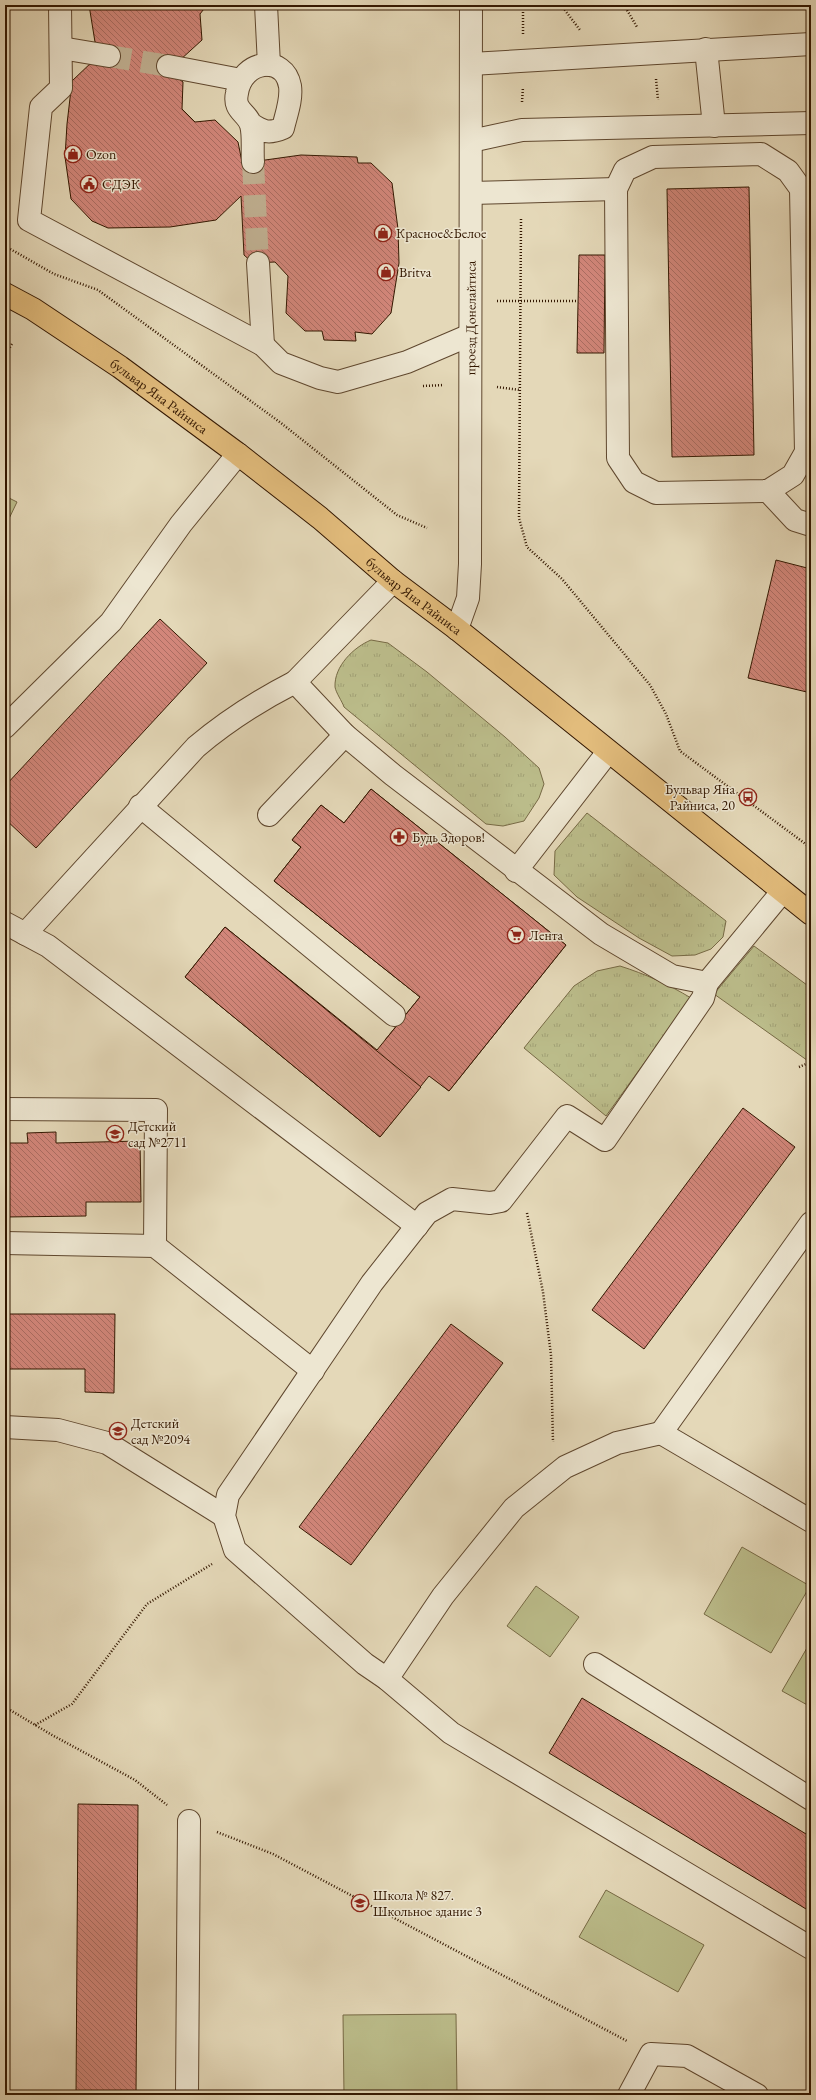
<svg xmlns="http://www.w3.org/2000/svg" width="816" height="2100" font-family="'EB Garamond',serif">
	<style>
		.grass { fill: url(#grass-tufts); stroke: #776a45 }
		.green { fill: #bbbc8a; stroke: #776a45 }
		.building { fill: url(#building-back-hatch); stroke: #331700 }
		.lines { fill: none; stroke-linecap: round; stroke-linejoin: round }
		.minor-tunnel { stroke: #c1b193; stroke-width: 22; stroke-dasharray: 22 11; stroke-linecap: butt }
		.minor-casing { stroke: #5f472e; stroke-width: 24 }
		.major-casing { stroke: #331700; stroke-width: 24 }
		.path { stroke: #331700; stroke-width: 2.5; stroke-dasharray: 1 2; stroke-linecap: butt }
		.minor { stroke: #ede6d1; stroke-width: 22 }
		.major { stroke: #e2bc7c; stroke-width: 22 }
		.labels { text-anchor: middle; stroke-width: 3; stroke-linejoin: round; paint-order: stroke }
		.poi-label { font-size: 14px; fill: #331700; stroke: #ede6d1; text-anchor: start }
		.street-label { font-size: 14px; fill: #331700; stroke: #ede6d1 }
	</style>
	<defs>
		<pattern id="grass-tufts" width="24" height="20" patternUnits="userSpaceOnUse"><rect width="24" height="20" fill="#bbbc8a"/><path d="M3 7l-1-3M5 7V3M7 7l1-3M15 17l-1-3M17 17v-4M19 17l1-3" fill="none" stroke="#a1a175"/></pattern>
		<pattern id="building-back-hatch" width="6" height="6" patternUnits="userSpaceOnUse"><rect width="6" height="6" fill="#d2867a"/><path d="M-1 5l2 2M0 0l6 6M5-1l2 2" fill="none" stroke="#ab6d62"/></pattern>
	</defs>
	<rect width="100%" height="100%" fill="#e4d8b8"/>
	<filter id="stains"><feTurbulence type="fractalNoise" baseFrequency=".005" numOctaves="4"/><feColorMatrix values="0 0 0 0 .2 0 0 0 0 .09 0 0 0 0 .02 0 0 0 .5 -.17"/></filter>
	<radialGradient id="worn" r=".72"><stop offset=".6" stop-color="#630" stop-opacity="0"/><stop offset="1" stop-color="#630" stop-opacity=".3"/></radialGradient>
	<!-- grass -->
	<g class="grass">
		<path d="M371,640L388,643L427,672L505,737L539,768L544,784L539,798L524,821L503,826L486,824L344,707C342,701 336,693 335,687C334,666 354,647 371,640Z"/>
		<polygon points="587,813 726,921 723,937 711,949 695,955 672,956 639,938 577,897 554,875 555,851"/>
		<polygon points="754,946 811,988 811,1063 714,994"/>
		<path d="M620,966C645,974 668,984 691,998L606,1116L524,1048L574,986L597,971Z"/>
	</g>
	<!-- green -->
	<g class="green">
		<polygon points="5,496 17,502 5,527"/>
		<polygon points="742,1547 810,1586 771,1653 704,1614"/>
		<polygon points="536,1586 579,1617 550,1657 507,1626"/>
		<polygon points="811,1641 811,1707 782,1691"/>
		<polygon points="606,1890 704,1945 678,1992 579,1937"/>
		<polygon points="456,2014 457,2095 344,2095 343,2015"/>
	</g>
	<!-- building -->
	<g class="building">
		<polygon points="89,5 207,5 200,14 202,40 168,71 183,82 182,109 195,122 215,120 238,142 244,172 251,162 301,155 357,157 358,163 371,163 392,183 398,229 399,263 391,313 372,334 355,332 356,341 324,340 322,331 305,331 286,313 288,276 275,262 253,263 244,255 241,196 216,220 170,227 108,228 92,221 71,199 65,157 67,124 72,81 95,59 109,49 95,42"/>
		<polygon points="749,187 754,455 672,457 667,189"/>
		<polygon points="579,255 605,255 604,353 577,353"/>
		<polygon points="776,560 811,569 811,693 748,678"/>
		<polygon points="160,619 207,663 36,848 5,819 5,786"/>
		<polygon points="371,789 566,945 449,1091 385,1040 420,997 274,881 301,847 292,840 321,805 344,823"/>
		<polygon points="371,789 566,945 449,1091 429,1076 380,1137 185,977 225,927 377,1050 420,997 274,881 301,847 292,840 321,805 344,823"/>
		<polygon points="225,927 421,1087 380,1137 185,977"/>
		<polygon points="743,1108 795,1147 644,1349 592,1310"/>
		<polygon points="56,1132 56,1143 140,1141 141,1202 86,1202 86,1216 5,1217 5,1143 28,1143 27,1133"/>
		<polygon points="5,1314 115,1314 114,1393 85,1392 85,1369 5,1369"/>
		<polygon points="451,1324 503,1363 351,1565 299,1527"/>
		<polygon points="582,1698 811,1837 811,1912 549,1753"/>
		<polygon points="78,1804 138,1805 136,2095 76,2095"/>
	</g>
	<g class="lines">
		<!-- minor-tunnel -->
		<g class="minor-tunnel">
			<polyline points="109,56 168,66"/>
			<polyline points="253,162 258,263"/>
		</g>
		<defs>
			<g id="minor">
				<polyline points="60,5 61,88 41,107 29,220 263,345 281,363 320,378 338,382 407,362 470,335"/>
				<polyline points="266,5 269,65"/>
				<polyline points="61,48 109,56"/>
				<polyline points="706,49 714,126"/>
				<polyline points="471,64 811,44"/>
				<polyline points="168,66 241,80"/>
				<path d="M251,124C263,132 269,134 283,128C286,115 292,100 290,86C284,54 242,60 237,93C233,111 247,112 251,125C254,135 252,151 253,162"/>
				<polyline points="471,141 522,130 811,123"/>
				<polygon points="761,154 788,171 801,189 806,452 793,475 768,491 656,493 634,482 618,458 616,189 625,170 653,157"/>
				<polyline points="471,193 616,189"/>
				<polyline points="258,263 263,345"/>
				<polyline points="768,491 795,520 811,525"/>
				<polyline points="393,581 295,682 345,735 393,775 601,934 672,976 707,983 782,892"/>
				<path id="s1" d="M457,629L468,598L470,564L471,5"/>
				<polyline points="5,727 111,622 181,524 238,454"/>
				<polyline points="140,806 394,1015"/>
				<polyline points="269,815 345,735"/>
				<polyline points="516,871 608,752"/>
				<polyline points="5,923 48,946 417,1226"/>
				<path d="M25,934L196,747C228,720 258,701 295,682"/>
				<polyline points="707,983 703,998 605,1140 567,1116 501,1201 490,1203 452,1199 427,1213 372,1283 228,1495 224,1516 235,1550 365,1664 387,1679 451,1733 811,1948"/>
				<polyline points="5,1109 156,1110 155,1246"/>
				<polyline points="811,1223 661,1433 811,1521"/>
				<polyline points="5,1243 155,1246 313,1371"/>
				<polyline points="5,1427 58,1430 107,1443 224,1516"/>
				<polyline points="595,1664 811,1799"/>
				<polyline points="387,1679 443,1596 514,1508 565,1467 617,1443 661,1433"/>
				<polyline points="187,2095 189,1821"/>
				<polyline points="629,2095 651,2054 687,2056 757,2095"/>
			</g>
			<g id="major">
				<path id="s2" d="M5,294L33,309L120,367L238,454L320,518L393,581L457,629L811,914"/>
			</g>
		</defs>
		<!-- minor casing -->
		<use href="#minor" class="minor-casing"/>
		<!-- major casing -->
		<use href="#major" class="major-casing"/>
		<!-- path -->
		<g class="path">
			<polyline points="561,5 580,30"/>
			<polyline points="624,5 637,27"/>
			<polyline points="523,34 523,5"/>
			<polyline points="656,79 658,100"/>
			<polyline points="522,102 523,87"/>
			<polyline points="521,219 519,518 527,547 562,579 650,685 666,714 680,751 811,848"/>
			<polyline points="5,246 54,274 98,290 281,423 397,515 427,528"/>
			<polyline points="497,301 578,301"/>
			<polyline points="5,355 12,344"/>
			<polyline points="423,386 444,385"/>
			<polyline points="497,387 520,390"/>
			<polyline points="799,1067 811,1062"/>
			<polyline points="527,1213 543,1292 551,1355 553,1442"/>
			<polyline points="5,1707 52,1735 135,1780 167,1805"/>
			<polyline points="35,1725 72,1704 147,1604 212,1564"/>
			<polyline points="217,1832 273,1854 627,2041"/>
		</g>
		<!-- minor -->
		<use href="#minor" class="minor"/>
		<!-- major -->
		<use href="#major" class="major"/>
	</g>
	<!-- icons -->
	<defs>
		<symbol id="shop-ring" viewBox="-11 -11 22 22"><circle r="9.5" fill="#ede6d1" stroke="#8f2418" stroke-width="1.5"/><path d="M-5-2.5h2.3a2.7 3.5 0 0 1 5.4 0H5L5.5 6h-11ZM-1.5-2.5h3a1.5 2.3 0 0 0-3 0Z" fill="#8f2418"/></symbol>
		<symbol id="civic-ring" viewBox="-11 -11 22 22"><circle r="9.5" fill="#ede6d1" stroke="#8f2418" stroke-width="1.5"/><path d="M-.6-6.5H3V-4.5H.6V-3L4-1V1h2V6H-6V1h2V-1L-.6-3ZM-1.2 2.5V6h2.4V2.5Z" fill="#8f2418"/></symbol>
		<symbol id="bus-ring" viewBox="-11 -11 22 22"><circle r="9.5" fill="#ede6d1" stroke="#8f2418" stroke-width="1.5"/><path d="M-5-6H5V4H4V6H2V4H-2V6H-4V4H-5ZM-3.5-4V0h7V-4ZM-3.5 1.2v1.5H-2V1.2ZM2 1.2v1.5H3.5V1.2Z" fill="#8f2418"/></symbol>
		<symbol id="pharmacy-ring" viewBox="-11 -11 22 22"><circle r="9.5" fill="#ede6d1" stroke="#8f2418" stroke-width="1.5"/><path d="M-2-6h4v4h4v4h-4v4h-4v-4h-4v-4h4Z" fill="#8f2418"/></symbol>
		<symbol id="supermarket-ring" viewBox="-11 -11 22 22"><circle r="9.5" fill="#ede6d1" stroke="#8f2418" stroke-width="1.5"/><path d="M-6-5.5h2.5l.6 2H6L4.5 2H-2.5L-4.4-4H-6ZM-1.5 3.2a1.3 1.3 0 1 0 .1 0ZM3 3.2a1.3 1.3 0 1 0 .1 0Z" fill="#8f2418"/></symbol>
		<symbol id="school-ring" viewBox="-11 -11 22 22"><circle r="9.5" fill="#ede6d1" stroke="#8f2418" stroke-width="1.5"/><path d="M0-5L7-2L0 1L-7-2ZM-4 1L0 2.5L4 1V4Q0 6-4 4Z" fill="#8f2418"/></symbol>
	</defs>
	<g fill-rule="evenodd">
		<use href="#shop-ring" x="63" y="144" width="20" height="20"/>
		<use href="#civic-ring" x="79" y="174" width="20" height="20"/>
		<use href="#shop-ring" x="373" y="223" width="20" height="20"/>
		<use href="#shop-ring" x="376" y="262" width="20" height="20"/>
		<use href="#bus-ring" x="738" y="787" width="20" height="20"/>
		<use href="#pharmacy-ring" x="389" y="827" width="20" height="20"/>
		<use href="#supermarket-ring" x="506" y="925" width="20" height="20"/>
		<use href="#school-ring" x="105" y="1124" width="20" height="20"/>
		<use href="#school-ring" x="108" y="1421" width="20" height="20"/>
		<use href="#school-ring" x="350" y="1893" width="20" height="20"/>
	</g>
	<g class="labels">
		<!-- poi labels -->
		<g class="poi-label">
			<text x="86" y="159">Ozon</text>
			<text x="102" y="189">СДЭК</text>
			<text x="396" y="238">Красное&amp;Белое</text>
			<text x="399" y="277">Britva</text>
			<text x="735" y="794" text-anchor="end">Бульвар Яна<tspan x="735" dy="16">Райниса, 20</tspan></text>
			<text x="412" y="842">Будь Здоров!</text>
			<text x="529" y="940">Лента</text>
			<text x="128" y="1131">Детский<tspan x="128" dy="16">сад №2711</tspan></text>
			<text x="131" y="1428">Детский<tspan x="131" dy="16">сад №2094</tspan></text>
			<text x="373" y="1900">Школа № 827.<tspan x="373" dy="16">Школьное здание 3</tspan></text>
		</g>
		<!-- street labels -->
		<g class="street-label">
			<text dy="5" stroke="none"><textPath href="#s1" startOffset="313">проезд Донелайтиса</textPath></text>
			<text dy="5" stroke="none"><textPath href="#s2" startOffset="185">бульвар Яна Райниса</textPath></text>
			<text dy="5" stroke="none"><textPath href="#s2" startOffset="509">бульвар Яна Райниса</textPath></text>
		</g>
	</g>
	<!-- margin -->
	<rect width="816" height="2100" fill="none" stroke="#e4d8b8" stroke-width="20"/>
	<rect x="6" y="6" width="804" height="2088" fill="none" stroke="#331700" stroke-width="2"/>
	<rect x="10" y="10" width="796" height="2080" fill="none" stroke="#331700"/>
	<rect width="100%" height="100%" filter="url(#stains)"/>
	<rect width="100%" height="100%" fill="url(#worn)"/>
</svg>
